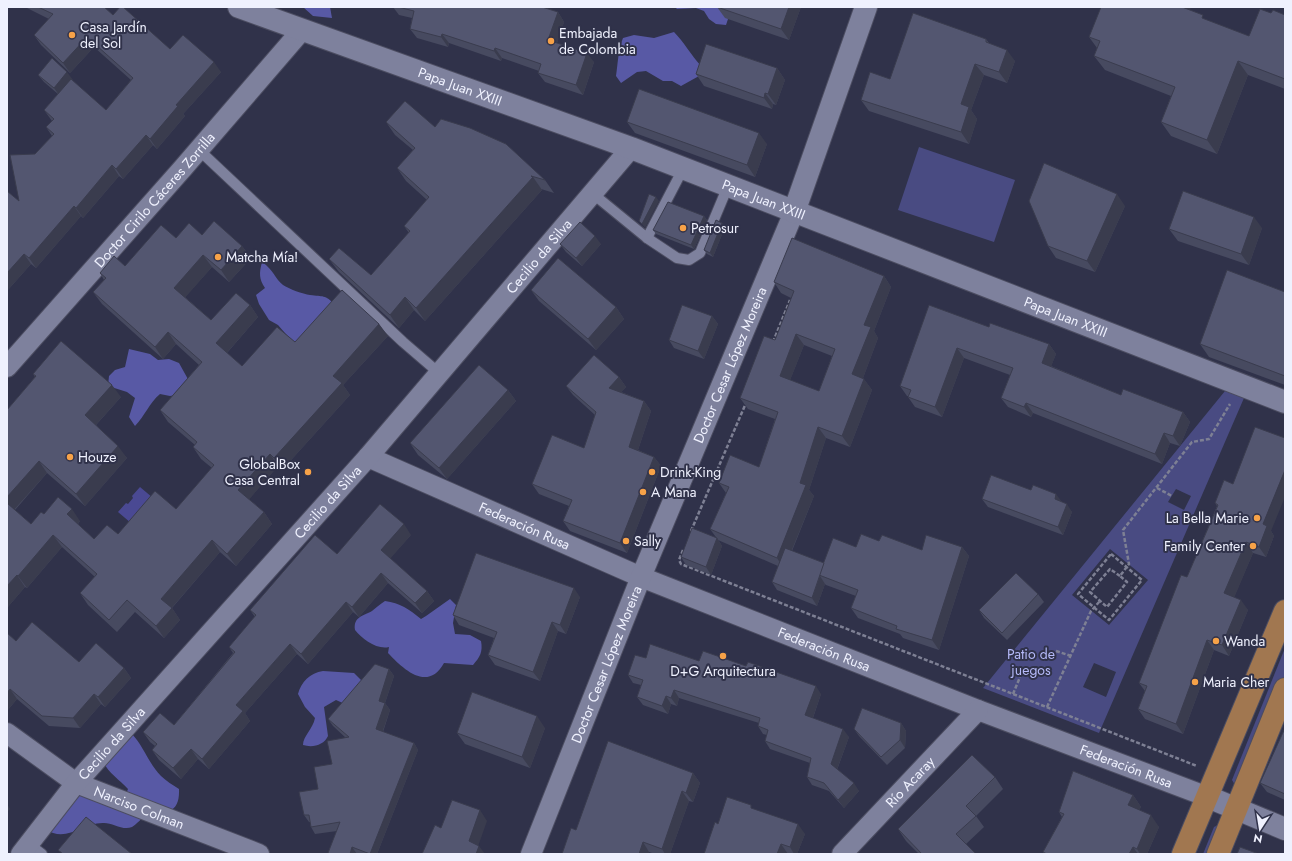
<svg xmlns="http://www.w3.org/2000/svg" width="1292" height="861" font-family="Jost,sans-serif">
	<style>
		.green { fill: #494b82; fill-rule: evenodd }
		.forest { fill: #5859a5 }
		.water { fill: #4a4993 }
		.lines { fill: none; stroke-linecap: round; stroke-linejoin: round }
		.service-casing { stroke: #4c4d61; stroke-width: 12 }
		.minor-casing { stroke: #4c4d61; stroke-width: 22 }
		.tertiary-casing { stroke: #4c4d61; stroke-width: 24 }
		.primary-casing { stroke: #4c4d61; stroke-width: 24 }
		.path { stroke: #7e8094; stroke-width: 2.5; stroke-dasharray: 4 2; stroke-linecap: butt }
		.service { stroke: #7e819d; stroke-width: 10 }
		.minor { stroke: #7e819d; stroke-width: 20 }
		.tertiary { stroke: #7e819d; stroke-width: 22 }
		.primary { stroke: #a17750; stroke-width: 22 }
		.wall { fill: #474a60; fill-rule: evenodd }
		.shaded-wall { fill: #3a3c4e }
		.building { fill: #535670; stroke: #3a3c4e; fill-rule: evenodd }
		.poi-dot { fill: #f7a248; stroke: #30324a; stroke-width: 1.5 }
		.labels { text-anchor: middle; stroke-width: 4; stroke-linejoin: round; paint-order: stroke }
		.poi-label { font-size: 14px; fill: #eff1fe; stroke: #30324a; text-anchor: start }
		.street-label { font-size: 14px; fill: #eff1fe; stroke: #30324a }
		.park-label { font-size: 14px; fill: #b5baf9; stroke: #30324a }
	</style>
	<rect width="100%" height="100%" fill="#30324a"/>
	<!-- green -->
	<g class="green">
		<polygon points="919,147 1015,180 994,242 898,210"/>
		<path d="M1225,391L1244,398L1099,733L983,688ZM1176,489L1191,496L1184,510L1168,502ZM1110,549L1148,580L1109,625L1072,595ZM1094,663L1116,672L1106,697L1083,687Z"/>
		<polygon points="1285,648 1285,679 1235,785 1232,780"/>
		<polygon points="1218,825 1215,854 1203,854 1214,827"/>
	</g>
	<!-- forest -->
	<g class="forest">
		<polygon points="303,7 330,7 332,18 313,16"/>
		<polygon points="675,7 722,7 729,16 726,25 716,24 709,19 704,11 696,8 677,9"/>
		<path d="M674,32C684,42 691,55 701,66L699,76L681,86L672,81H663L646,71L637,72L621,83L616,76C618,63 618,50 623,38L634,35L654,38Z"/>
		<path d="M262,262C274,270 275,279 283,285C289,289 303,294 310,295C323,297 325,294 335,305L301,345L291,340L278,325L269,320L259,304L256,295L265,288C259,279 259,273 262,262Z"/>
		<path d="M129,349L150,354L158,360L169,359L179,363L189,381L181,394L170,396L160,394C149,403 145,416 135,426L129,417L135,398L127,392L108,386L109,376L115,370L125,367Z"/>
		<path d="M450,599L456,605L453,623L455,634L470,635L481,641C483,652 480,657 473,665L444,663C428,692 404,670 388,653L389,647C377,650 362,639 355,630C353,617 363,616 372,611C376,608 380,604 385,601C400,603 409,609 421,619L426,616Z"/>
		<path d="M323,671L354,673L362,681L345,704L336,700L324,707L328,736C324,745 313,748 303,745C303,736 313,729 315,718L305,707L298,694C301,682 310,673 323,671Z"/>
		<path d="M132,734C144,747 149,764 161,776C166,781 173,785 179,789C180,813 167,814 146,814C142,818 137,824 132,827C123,831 113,823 104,823C82,822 67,844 45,829L72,787L124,799L128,789C119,779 108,773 103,761Z"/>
	</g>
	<!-- water -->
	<polygon class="water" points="140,487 153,498 131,523 118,512 126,503 128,504 133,498 132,496"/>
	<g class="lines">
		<defs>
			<g id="service">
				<polyline points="199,150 403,342 439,373"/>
				<polyline points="592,193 647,238 677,258 689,260 700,253 728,186"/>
				<polyline points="647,238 683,169"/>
				<polyline points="29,844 42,854"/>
			</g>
			<g id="minor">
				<path id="s1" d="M7,367L183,168L302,30"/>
				<path id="s2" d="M368,457L641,577L978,710L1208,797"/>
				<path id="s3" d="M7,733L76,783L259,854"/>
				<path id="s4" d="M21,854L76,783L368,457L631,148"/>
				<path id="s5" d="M531,854L641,577L794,212"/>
				<path id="s6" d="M842,854L978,710"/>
			</g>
			<g id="tertiary">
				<path id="s7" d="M239,7L631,148L1285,402"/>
				<polyline points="794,212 866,7"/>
				<polyline points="1208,797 1285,829"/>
			</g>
			<g id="primary">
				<polyline points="1183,854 1285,611"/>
				<polyline points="1218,854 1285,689"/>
			</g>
		</defs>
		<!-- service casing -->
		<use href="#service" class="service-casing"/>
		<!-- minor casing -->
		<use href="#minor" class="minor-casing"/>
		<!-- tertiary casing -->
		<use href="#tertiary" class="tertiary-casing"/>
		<!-- primary casing -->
		<use href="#primary" class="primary-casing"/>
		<!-- path -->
		<g class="path">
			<polyline points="773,342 790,300"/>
			<polyline points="1157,488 1172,496"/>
			<polyline points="691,531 746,403"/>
			<polyline points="683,550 679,560 681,564 1197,766"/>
			<polygon points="1111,554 1142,580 1109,620 1078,594"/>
			<polyline points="1120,576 1110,569 1090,592 1107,607 1127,582 1120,576 1129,564 1123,530 1192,442 1209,439 1230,404"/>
			<polyline points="1056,651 1071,656"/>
			<polyline points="1013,694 1020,677"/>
			<polyline points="1047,707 1091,611 1100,601"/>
		</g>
		<!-- service -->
		<use href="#service" class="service"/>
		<!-- minor -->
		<use href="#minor" class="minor"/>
		<!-- tertiary -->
		<use href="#tertiary" class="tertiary"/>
		<!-- primary -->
		<use href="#primary" class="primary"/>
	</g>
	<!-- wall -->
	<g class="wall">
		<polygon points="25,7 104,7 113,15 170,49 221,72 183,114 185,116 157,149 153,145 123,179 119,176 83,218 81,216 36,268 31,264 7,291 19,201 35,154 52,136 46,127 52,121 44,110 58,94 44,82 38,75 73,80 72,81 106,110 131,80 94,47 70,73 41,45 34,35 49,19"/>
		<polygon points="393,7 542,7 558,12 564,22 557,43 594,62 583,95 545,82 538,73 539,71 502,58 501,61 449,43 448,47 417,38 410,29 412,18 399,15"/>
		<polygon points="717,7 801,7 789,40 725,18"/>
		<polygon points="1189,10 1206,20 1249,36 1271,13 1285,15 1285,89 1248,75 1217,154 1171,136 1161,122 1171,96 1105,70 1094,56 1097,48 1089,37"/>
		<polygon points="986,39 989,43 1015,61 1007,83 984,75 971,110 977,119 969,144 869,111 861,100 890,79"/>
		<polygon points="777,68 785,80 776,105 773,104 772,109 704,86 696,74"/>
		<polygon points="386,122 435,127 545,180 554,193 541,189 542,190 425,321 414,310 399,328 339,272 329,259 371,275 409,233 404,226 427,200 406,181 397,168 413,150 395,135"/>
		<polygon points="627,122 767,144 755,177 635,133"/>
		<polygon points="1125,206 1095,272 1056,258 1048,246"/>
		<polygon points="704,216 707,220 694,249 656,234 653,230"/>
		<polygon points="722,223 725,227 713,257 707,254 704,250"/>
		<polygon points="1262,228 1249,265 1178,241 1169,229"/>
		<polygon points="202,235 242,246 251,258 229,282 212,267 185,297 211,320 250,305 258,317 227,353 242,366 295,342 379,324 388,336 343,385 350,395 282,470 278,466 249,499 264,512 272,524 236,566 220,552 172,608 180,620 164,638 135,612 117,632 88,605 80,593 95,577 62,547 27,588 25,587 7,608 7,410 35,377 33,374 121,397 96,425 127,458 85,506 47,473 15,510 31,524 44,514 80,521 78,524 94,539 118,534 176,509 212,468 201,459 193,447 195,445 168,422 160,410 199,365 176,344 163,359 102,304 93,292 104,280 100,273 125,266 176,238"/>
		<polygon points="560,244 601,244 582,266 566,252"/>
		<path d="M884,276L891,287L874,331L878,338L863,378L872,390L850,447L826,438L809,490L814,496L792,551L824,563L856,547L879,541L922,550L962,547L969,556L939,650L903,638L900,634L858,618L851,608L856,596L826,585L825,584L817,606L777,590L772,582L778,566L718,540L710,529L726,493L719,483L759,467L775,419L748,409L740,398L775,340L791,298L781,293L774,282ZM804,345L832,356L819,391L790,380Z"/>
		<polygon points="531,290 616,307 624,319 596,350 539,301"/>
		<polygon points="1285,292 1285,385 1209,357 1200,344"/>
		<polygon points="712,316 718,324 704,359 674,348 669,340"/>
		<polygon points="989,327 1049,344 1056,354 1051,366 1121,395 1183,412 1190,422 1180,446 1170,443 1162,464 1033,413 1031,417 1008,407 1001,398 1010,375 964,358 942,417 915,407 908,397 908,396 907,396 900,386"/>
		<polygon points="619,377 626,387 621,392 644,401 651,411 638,450 654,457 661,466 627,553 570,531 563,521 569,506 539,494 532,484 584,448 595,415 573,395 566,386"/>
		<polygon points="508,390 516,401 447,479 418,455 410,443"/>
		<polygon points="982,499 1062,502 1072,512 1063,535 988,507"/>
		<polygon points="1215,503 1271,531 1274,536 1266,557 1253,553 1234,597 1248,610 1229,656 1214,650 1183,734 1145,719 1138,709 1145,691 1139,683 1187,577 1217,506"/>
		<polygon points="411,535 390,558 427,591 434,601 422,613 388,583 359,617 353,612 308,664 297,654 245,713 250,721 209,769 198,759 181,779 159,760 152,750 155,746 150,742 143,732 174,725 233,653 229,647 255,617 250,610"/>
		<polygon points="717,538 722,546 711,575 686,565 681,557"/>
		<polygon points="1038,594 1044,602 1007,640 984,618 979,610"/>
		<polygon points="580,597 566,634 558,631 540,681 495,665 488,655 494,638 459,625 453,615"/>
		<polygon points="7,633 16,641 79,662 124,668 131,678 105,707 101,704 80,728 49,726 17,699 7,711"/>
		<polygon points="646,658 699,661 821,694 813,718 849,737 837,770 859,791 844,808 829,791 812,785 807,777 810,763 770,749 765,741 767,735 763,734 758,726 759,723 679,698 677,706 671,704 668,714 643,705 637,697 641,685 633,683 628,675"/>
		<polygon points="389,669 394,676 385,703 390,710 383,732 414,743 418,750 377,854 329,854 328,853 337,831 315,834 311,827 310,822 309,822 304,815 346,738 333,726 328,719"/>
		<polygon points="901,723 906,731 905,748 887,765 859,736 854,729"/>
		<polygon points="545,728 530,768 465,744 457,733"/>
		<polygon points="1285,728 1285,800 1267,792 1260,783"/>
		<polygon points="693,773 700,783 693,802 689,801 670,854 655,854 649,852 649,854 562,854 576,830"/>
		<polygon points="995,777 1003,789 976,816 984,827 966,844 976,854 919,854 906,841 898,829"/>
		<polygon points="1133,795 1141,807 1139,810 1159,827 1147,854 1045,854 1043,852 1062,817 1059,812"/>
		<polygon points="754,809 805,834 797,854 788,854 718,824"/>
	</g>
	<!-- shaded-wall -->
	<g class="shaded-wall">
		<polygon points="789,7 801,7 789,40 781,29"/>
		<polygon points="1178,7 1191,7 1186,19"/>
		<polygon points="558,12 564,22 555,49 548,40"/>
		<polygon points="442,34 449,43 448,47 441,37"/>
		<polygon points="87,37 94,47 70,73 63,63"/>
		<polygon points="495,48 502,58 501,61 494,51"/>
		<polygon points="1007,50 1015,61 1007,83 999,72"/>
		<polygon points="587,53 594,62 583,95 576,85"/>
		<polygon points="1238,61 1248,75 1217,154 1207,140"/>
		<polygon points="214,62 221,72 183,114 185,116 157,149 150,139 176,105"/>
		<polygon points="975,64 984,75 971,110 977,119 969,144 961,132 961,104"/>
		<polygon points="777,68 785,80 776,105 768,94"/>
		<polygon points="67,72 73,80 59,95 54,88"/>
		<polygon points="765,93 773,104 772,109 764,98"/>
		<polygon points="759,133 767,144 755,177 747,165"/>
		<polygon points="146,135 153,145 123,179 116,169"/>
		<polygon points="112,165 119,176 83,218 76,208"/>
		<polygon points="533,177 542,190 425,321 416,308"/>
		<polygon points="1117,194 1125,206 1095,272 1087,261"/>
		<polygon points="656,197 659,201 645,228 642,224"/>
		<polygon points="74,206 81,216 36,268 29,258"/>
		<polygon points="704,216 707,220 694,249 691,245"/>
		<polygon points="1254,217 1262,228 1249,265 1241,254"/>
		<polygon points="722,223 725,227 713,257 710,253"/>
		<polygon points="595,236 601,244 582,266 576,258"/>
		<polygon points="242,246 251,258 229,282 221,270"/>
		<polygon points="24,254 31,264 7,291 7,273"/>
		<polygon points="203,255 212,267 183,300 174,288"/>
		<polygon points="884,276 891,287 874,331 878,338 860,386 852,374 864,325"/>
		<polygon points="405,297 414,310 399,328 390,315"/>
		<polygon points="250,305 258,317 225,355 216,343"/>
		<polygon points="616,307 624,319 596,350 588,339"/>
		<polygon points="712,316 718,324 704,359 698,351"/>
		<polygon points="379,324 388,336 343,385 350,395 282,470 274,458 333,376"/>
		<polygon points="168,332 176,344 163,359 155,347"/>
		<polygon points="796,334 804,345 787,388 780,376"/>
		<polygon points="1049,344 1056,354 1049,372 1042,363"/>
		<polygon points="957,348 964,358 942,417 935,407"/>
		<polygon points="619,377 626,387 616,398 609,388"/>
		<polygon points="864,379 872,390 850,447 842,436"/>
		<polygon points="112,385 121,397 94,427 85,415"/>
		<polygon points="508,390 516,401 447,479 439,468"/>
		<polygon points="644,401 651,411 636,456 629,447"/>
		<polygon points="1026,403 1033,413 1031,417 1024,407"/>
		<polygon points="1183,412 1190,422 1180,446 1173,436"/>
		<polygon points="818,427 826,438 809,490 814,496 784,569 777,558 800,483"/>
		<polygon points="1164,433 1170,443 1162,464 1155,454"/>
		<polygon points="118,446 127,458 85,506 76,494"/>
		<polygon points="270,454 278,466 247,502 238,490"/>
		<polygon points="654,457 661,466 627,553 620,543"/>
		<polygon points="39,461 47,473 12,512 7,505 7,497"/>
		<polygon points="1285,470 1285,497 1271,531 1274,536 1266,557 1259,547 1263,524"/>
		<polygon points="1056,494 1062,502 1055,499"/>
		<polygon points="1067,504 1072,512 1063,535 1058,527"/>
		<polygon points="72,509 80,521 76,526 67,514"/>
		<polygon points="264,512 272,524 236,566 227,554"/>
		<polygon points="404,524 411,535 389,560 381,550"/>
		<polygon points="53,535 62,547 27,588 18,576"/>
		<polygon points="717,538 722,546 711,575 706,567"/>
		<polygon points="212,540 220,552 169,611 161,599"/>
		<polygon points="1246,542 1253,553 1232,603 1224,593"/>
		<polygon points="962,547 969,556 939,650 932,640"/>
		<polygon points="381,573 388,583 359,617 352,607"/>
		<polygon points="17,575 25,587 7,608 7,586"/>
		<polygon points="820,576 825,584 817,606 812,598"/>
		<polygon points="574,588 580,597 566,634 560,625"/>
		<polygon points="427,591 434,601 422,613 415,603"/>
		<polygon points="1241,600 1248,610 1229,656 1222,645"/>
		<polygon points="346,602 353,612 308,664 301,654"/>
		<polygon points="172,608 180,620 164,638 156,626"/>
		<polygon points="552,622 558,631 540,681 533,672"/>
		<polygon points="1207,640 1214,650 1183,734 1176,724"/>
		<polygon points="290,644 297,654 245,713 250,721 209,769 202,759 236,705"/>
		<polygon points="124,668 131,678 105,707 98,697"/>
		<polygon points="389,669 394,676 385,703 390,710 381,736 376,729 379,701"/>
		<polygon points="816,686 821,694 811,723 805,715"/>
		<polygon points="10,689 17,699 7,711 7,693"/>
		<polygon points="674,690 679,698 677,706 671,698"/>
		<polygon points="94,694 101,704 80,728 73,718"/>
		<polygon points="666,696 671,704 668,714 662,706"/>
		<polygon points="537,716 545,728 530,768 522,757"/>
		<polygon points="901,723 906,731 905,748 900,740"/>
		<polygon points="843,729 849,737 836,772 831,764"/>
		<polygon points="414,743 418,750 377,854 370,854"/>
		<polygon points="191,749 198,759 181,779 173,768"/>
		<polygon points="693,773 700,783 693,802 686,793"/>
		<polygon points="854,783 859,791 844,808 838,800"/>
		<polygon points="682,791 689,801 670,854 665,854 662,849"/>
		<polygon points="1133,795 1141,807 1136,817 1128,805"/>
		<polygon points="7,804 10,809 7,812"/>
		<polygon points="480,810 487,821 476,852 469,841"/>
		<polygon points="1151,815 1159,827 1147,854 1140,854 1137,849"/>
		<polygon points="798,824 805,834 797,854 794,854 790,847"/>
		<polygon points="643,842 649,852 649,854 639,854"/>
		<polygon points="781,844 788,854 777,854"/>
		<polygon points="479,846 485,854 476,854"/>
		<polygon points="352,847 357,854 350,854"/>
		<polygon points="1133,847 1138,854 1129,854"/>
	</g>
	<!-- building -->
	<g class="building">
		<polygon points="38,7 104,7 113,15 120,7 123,7 170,49 183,35 214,62 176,105 178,106 150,139 146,135 116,169 112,165 76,208 74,206 29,258 24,254 7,273 7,191 19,201 10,155 35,154 54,134 46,127 54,119 44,110 71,79 106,110 133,78 87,37 63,63 34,35 53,14"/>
		<polygon points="398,7 542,7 558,12 548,40 587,53 576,85 538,73 541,64 495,48 494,51 442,34 441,37 410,29 414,11"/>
		<polygon points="717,7 789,7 781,29"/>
		<polygon points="1101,7 1182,7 1203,15 1202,18 1249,36 1260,9 1271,13 1273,10 1285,15 1285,79 1238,61 1207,140 1161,122 1175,87 1094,56 1100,41 1089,37"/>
		<polygon points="913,13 986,39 986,42 1007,50 999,72 975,64 961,104 969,107 961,132 861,100 870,72 890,79"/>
		<polygon points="706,44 777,68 768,94 765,93 764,98 696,74"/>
		<polygon points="52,58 67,72 54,88 38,75"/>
		<polygon points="639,89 759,133 747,165 627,122"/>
		<polygon points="405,101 435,127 441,119 470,128 506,144 545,180 531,176 533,177 416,308 405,297 390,315 329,259 339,248 371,275 410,231 404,226 429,197 397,168 415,148 386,122"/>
		<polygon points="1044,163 1117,194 1087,261 1048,246 1029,201"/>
		<polygon points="1183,191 1254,217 1241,254 1169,229"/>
		<polygon points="649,194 656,197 642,224 639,221"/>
		<polygon points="668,202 704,216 691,245 653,230"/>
		<polygon points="716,220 722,223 710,253 704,250"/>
		<polygon points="214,221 242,246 221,270 203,255 174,288 211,320 236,293 250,305 216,343 242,366 277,327 295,342 342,290 379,324 333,376 342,383 274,458 270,454 238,490 264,512 227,554 212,540 161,599 172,608 156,626 127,600 109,620 80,593 97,574 53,535 18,576 17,575 7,586 7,503 31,524 41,512 44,514 58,497 72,509 67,514 94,539 107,525 118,534 155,491 176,509 214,465 193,447 197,442 160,410 202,362 168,332 155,347 93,292 106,278 100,273 114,256 125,266 161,225 176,238 189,223 202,235"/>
		<polygon points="580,222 595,236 576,258 560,244"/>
		<path d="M792,238L884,276L864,325L871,327L852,374L864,379L842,436L818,427L800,483L806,485L777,558L710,529L729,487L719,483L730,455L759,467L778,412L740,398L764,336L775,340L794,291L774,282ZM796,334L835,349L819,391L780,376Z"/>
		<polygon points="558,258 616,307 588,339 531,290"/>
		<polygon points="1227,270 1285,292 1285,376 1200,344"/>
		<polygon points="682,305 712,316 698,351 669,340"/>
		<polygon points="929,305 989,327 990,323 1049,344 1042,363 1121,395 1123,389 1183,412 1173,436 1164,433 1155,454 1026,403 1024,407 1001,398 1013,368 957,348 935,407 908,397 911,390 900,386"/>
		<polygon points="61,341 112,385 85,415 118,446 76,494 39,461 7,497 7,410 36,376 33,374"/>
		<polygon points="594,355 619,377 609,388 644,401 629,447 654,457 620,543 563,521 572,500 532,484 552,435 584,448 596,412 566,386"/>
		<polygon points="479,365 508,390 439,468 410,443"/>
		<polygon points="1255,427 1285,438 1285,470 1263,524 1267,526 1259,547 1246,542 1224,593 1241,600 1222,645 1207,640 1176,724 1138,709 1147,686 1139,683 1181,575 1187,577 1218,505 1215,503 1224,480 1233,484"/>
		<polygon points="991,475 1031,490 1033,485 1056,494 1055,499 1067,504 1058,527 982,499"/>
		<polygon points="380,504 404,524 381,550 427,591 415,603 381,573 352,607 346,602 301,654 290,644 236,705 243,711 202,759 191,749 173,768 152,750 157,744 143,732 160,713 174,725 235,652 229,647 256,615 250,610 315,535 337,554"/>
		<polygon points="692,528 717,538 706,567 681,557"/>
		<polygon points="861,534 879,541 882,535 922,550 926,535 962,547 932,640 896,629 897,626 851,608 858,590 819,575 833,538 856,547"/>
		<polygon points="785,548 824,563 812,598 772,582"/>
		<polygon points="476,553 574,588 560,625 552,622 533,672 488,655 497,632 453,615"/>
		<polygon points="1016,573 1038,594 1002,633 979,610"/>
		<polygon points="32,622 79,662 96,643 124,668 98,697 94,694 73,718 42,716 10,689 7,693 7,633 16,641"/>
		<polygon points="650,644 699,661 703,651 746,666 748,662 816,686 805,715 843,729 831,764 854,783 838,800 824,783 807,777 811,758 765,741 768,730 758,726 760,718 674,690 671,698 666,696 662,706 637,697 643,680 628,675 635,655 646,658"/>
		<polygon points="375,664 389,669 379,701 385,703 376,729 414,743 370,854 352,847 350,854 330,854 328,853 340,822 311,827 309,815 304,815 299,792 318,789 314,767 332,764 327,741 349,737 328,719"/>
		<polygon points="472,692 537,716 522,757 457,733"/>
		<polygon points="862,708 901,723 900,740 881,757 854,729"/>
		<polygon points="1285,728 1285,794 1260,783"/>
		<polygon points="608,741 693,773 686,793 682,791 662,849 643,842 639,854 562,854 571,828 576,830"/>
		<polygon points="972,755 995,777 966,806 976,816 956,834 975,853 975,854 922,854 898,829"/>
		<polygon points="1073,771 1133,795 1128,805 1151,815 1137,849 1133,847 1129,854 1047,854 1043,852 1064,814 1059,812"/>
		<polygon points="727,797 751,805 751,808 798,824 790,847 781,844 777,854 704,854 715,822 718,824"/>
		<polygon points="452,800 480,810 469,841 479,846 476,854 422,854 435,825 441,828"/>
		<polygon points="86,817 132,854 63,854 58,850"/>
		<polygon points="1240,847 1259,854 1237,854"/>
	</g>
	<!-- markers -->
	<g class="poi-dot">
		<circle cx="72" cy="35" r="4"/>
		<circle cx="551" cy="41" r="4"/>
		<circle cx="683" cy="228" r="4"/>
		<circle cx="218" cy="257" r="4"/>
		<circle cx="70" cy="457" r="4"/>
		<circle cx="308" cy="472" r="4"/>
		<circle cx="652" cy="472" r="4"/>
		<circle cx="643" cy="492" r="4"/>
		<circle cx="1257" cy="518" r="4"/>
		<circle cx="626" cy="541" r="4"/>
		<circle cx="1253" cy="546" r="4"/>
		<circle cx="1216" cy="641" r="4"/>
		<circle cx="723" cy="656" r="4"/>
		<circle cx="1195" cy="682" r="4"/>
	</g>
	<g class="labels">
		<!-- poi labels -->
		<g class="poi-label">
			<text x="80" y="32">Casa Jardín<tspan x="80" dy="16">del Sol</tspan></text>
			<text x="559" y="38">Embajada<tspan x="559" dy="16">de Colombia</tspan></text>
			<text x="691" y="233">Petrosur</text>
			<text x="226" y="262">Matcha Mía!</text>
			<text x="78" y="462">Houze</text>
			<text x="300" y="469" text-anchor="end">GlobalBox<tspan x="300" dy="16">Casa Central</tspan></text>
			<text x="660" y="477">Drink-King</text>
			<text x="651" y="497">A Mana</text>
			<text x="1249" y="523" text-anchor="end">La Bella Marie</text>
			<text x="634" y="546">Sally</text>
			<text x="1245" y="551" text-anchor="end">Family Center</text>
			<text x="1224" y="646">Wanda</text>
			<text x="723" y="676" text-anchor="middle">D+G Arquitectura</text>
			<text x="1203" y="687">Maria Cher</text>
		</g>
		<!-- street labels -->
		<g class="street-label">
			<text dy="5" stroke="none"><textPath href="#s7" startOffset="235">Papa Juan XXIII</textPath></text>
			<text dy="5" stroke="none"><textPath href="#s1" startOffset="223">Doctor Cirilo Cáceres Zorrilla</textPath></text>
			<text dy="5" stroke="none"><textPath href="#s7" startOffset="559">Papa Juan XXIII</textPath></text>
			<text dy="5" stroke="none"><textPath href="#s4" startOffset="791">Cecilio da Silva</textPath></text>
			<text dy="5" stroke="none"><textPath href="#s7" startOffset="883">Papa Juan XXIII</textPath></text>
			<text dy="5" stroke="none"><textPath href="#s5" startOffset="528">Doctor Cesar López Moreira</textPath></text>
			<text dy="5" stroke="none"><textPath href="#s4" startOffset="467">Cecilio da Silva</textPath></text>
			<text dy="5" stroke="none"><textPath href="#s2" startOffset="171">Federación Rusa</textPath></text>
			<text dy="5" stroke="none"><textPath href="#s2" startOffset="495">Federación Rusa</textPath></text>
			<text dy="5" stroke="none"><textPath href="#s5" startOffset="204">Doctor Cesar López Moreira</textPath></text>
			<text dy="5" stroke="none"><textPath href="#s4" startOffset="143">Cecilio da Silva</textPath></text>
			<text dy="5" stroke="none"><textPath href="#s2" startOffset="819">Federación Rusa</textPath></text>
			<text dy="5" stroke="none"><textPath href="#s6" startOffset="99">Río Acaray</textPath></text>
			<text dy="5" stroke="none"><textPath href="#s3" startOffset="153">Narciso Colman</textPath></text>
		</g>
		<!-- park labels -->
		<g class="park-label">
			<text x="1031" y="659">Patio de<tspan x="1031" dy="16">juegos</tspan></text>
		</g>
	</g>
	<!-- border -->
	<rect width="1292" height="861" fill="none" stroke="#eff1fe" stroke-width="16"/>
	<!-- north arrow -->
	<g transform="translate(1260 829) rotate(192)" stroke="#30324a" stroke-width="3" paint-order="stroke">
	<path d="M0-3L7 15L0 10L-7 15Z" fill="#eff1fe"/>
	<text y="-6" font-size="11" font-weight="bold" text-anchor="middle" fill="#eff1fe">N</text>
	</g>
</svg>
